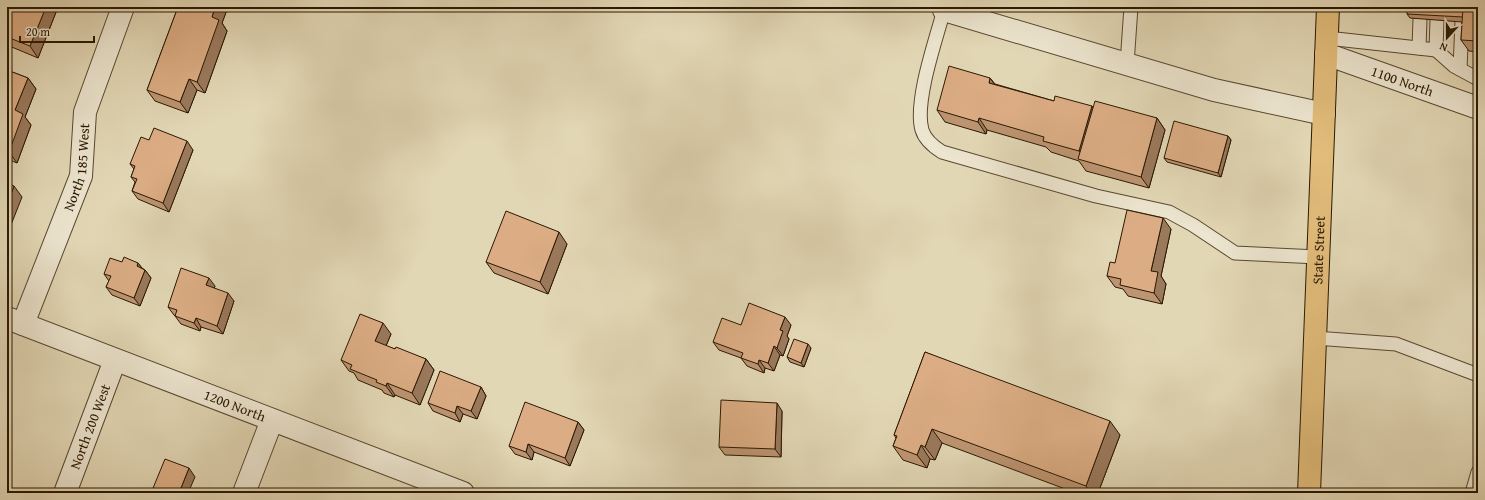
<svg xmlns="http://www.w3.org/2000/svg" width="1485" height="500" font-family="'Gentium Book Plus',serif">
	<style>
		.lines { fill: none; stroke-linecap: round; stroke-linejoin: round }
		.service-casing { stroke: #59482f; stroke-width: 15 }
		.minor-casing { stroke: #59482f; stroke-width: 24 }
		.tertiary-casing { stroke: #59482f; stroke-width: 24 }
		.primary-casing { stroke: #2b1802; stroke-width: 24 }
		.service { stroke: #ece5cf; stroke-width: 13 }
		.minor { stroke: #ece5cf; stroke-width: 22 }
		.tertiary { stroke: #ece5cf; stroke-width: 22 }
		.primary { stroke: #e1bc7a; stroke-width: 22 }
		.wall { fill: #bd9572; stroke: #2b1802 }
		.shaded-wall { fill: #9a795c; stroke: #2b1802 }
		.building { fill: #dcad84; stroke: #2b1802 }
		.labels { text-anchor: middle; stroke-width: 3.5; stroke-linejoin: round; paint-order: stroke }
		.street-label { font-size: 14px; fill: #2b1802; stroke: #ece5cf }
	</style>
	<rect width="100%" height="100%" fill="#e2d7b5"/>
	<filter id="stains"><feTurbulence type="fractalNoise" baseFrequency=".005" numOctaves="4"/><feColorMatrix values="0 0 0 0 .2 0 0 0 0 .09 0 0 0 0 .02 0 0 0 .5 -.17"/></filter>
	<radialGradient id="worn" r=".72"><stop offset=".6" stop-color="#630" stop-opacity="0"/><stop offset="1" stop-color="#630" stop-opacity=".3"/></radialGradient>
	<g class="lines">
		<defs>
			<g id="service">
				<path d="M944,10C936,39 914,102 922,130C925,140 934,147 942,152L1096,196L1169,212L1193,225L1235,253L1318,257"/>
				<polyline points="1327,38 1436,50 1437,20"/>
				<polyline points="1419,48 1420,19"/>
				<polyline points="1436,50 1454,66 1478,79"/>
				<polyline points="1127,64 1131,7"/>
				<polyline points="1460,69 1462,21"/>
				<polyline points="1315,338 1396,344 1478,375"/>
				<polyline points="1472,493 1478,472"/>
			</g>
			<g id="minor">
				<polyline points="944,10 1214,90 1324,114"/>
				<path id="s1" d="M1326,54L1478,108"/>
				<path id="s2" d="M23,324L81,176L85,112L123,7"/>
				<path id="s3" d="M65,493L115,360"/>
				<polyline points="244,493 272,420"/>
			</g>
			<g id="tertiary">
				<path id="s4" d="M7,318L463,493"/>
			</g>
			<g id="primary">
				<path id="s5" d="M1309,493L1328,7"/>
			</g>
		</defs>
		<!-- service casing -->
		<use href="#service" class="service-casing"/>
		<!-- minor casing -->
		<use href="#minor" class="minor-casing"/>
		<!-- tertiary casing -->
		<use href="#tertiary" class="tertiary-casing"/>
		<!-- primary casing -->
		<use href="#primary" class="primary-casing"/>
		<!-- service -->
		<use href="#service" class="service"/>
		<!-- minor -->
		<use href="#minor" class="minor"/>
		<!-- tertiary -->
		<use href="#tertiary" class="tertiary"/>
		<!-- primary -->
		<use href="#primary" class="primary"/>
	</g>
	<!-- wall -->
	<g class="wall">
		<polygon points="7,7 58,7 38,58 7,45"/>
		<polygon points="178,7 228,7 222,23 227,31 205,93 197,90 188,113 155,101 147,90"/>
		<polygon points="1478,7 1478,52 1469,51 1461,40 1462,22 1410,18 1407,14"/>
		<polygon points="7,70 28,78 36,89 25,117 31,125 17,163 7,159"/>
		<polygon points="990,78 995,84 1054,101 1157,118 1165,130 1149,188 1086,171 1079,161 1051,152 1046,147 987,130 986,134 945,122 937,110"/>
		<polygon points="1228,136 1231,140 1221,177 1167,162 1164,158"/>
		<polygon points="149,140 193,150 169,212 138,199 132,191 135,182 131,177 134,169 130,164"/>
		<polygon points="1171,229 1161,276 1166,284 1162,304 1128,296 1123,289 1115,287 1107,276 1115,263"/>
		<polygon points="567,244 548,294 494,273 486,262"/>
		<polygon points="122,262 138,263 142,268 145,270 151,278 140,306 112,295 106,287 109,281 104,274"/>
		<polygon points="215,286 214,288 234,301 223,334 201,327 200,331 181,324 175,316 174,315 168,307"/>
		<polygon points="741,325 791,325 787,336 789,339 783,356 780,355 774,371 765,368 764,373 747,366 741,358 719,350 713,342"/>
		<polygon points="391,334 386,346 395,349 426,359 434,370 420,405 395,395 394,397 384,393 382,390 358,380 354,373 349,371 341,360"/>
		<polygon points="811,348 804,367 790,362 787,357"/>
		<polygon points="925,352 1120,435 1098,493 1076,493 942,443 935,460 930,459 927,468 903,460 893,446 896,438 894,435"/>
		<polygon points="481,387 486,396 477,419 463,414 460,422 433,411 428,403"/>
		<polygon points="782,411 781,457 725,455 719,447"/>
		<polygon points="578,422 584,430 570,466 534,452 532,460 515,454 509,446"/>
	</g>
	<!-- shaded-wall -->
	<g class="shaded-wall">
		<polygon points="46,7 58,7 38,58 30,46"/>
		<polygon points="215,7 228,7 222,23 227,31 205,93 197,82 212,17"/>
		<polygon points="28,78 36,89 25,117 31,125 17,163 9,152 15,110"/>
		<polygon points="990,78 998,89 989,83"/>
		<polygon points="189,79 197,90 188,113 180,102"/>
		<polygon points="1092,106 1100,118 1086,161 1079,151"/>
		<polygon points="979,118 987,130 986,134 978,122"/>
		<polygon points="1157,118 1165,130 1149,188 1141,177"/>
		<polygon points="1228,136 1231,140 1221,177 1218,173"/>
		<polygon points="187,141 193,150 169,212 163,203"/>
		<polygon points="14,186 22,197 7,235 7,204"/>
		<polygon points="1163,218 1171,229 1161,276 1166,284 1162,304 1154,293 1151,271"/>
		<polygon points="559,232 567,244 548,294 540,282"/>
		<polygon points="138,263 144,271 137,266"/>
		<polygon points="145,270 151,278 140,306 134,298"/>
		<polygon points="209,278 215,286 212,294 206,285"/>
		<polygon points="228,293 234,301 223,334 217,326"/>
		<polygon points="785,317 791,325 787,336 789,339 783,356 777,348 780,330"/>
		<polygon points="196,318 201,327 200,331 194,323"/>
		<polygon points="383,323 391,334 383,353 375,341"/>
		<polygon points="808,344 811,348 804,367 801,363"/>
		<polygon points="774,346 780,355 774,371 768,363"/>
		<polygon points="426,359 434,370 420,405 412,393"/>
		<polygon points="759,360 765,368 764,373 758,364"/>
		<polygon points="387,383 395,395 394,397 386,386"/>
		<polygon points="481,387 486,396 477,419 471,411"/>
		<polygon points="777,403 782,411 781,457 775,449"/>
		<polygon points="457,406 463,414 460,422 455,413"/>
		<polygon points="1110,421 1120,435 1098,493 1090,493 1086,486"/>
		<polygon points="578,422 584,430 570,466 565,458"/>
		<polygon points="932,429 942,443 935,460 925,447"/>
		<polygon points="528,444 534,452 532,460 526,452"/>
		<polygon points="921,445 930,459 927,468 917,455"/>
		<polygon points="189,468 195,477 188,493 179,493"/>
	</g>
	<!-- building -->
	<g class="building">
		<polygon points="7,7 46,7 30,46 7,37"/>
		<polygon points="178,7 215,7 212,17 219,20 197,82 189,79 180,102 147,90"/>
		<polygon points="1407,7 1463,7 1463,17 1407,14"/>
		<polygon points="1463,7 1478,7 1478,41 1461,40"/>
		<polygon points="949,66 990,78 989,83 1054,101 1055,96 1092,106 1079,151 1043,141 1044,137 979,118 978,122 937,110"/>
		<polygon points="7,70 28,78 15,110 23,114 9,152 7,151"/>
		<polygon points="1095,101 1157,118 1141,177 1078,159"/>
		<polygon points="1174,121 1228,136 1218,173 1164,158"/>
		<polygon points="154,128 187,141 163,203 132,191 137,179 131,177 135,166 130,164 141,137 149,140"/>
		<polygon points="7,183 14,186 7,204"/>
		<polygon points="1127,210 1163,218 1151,271 1158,272 1154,293 1120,285 1121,279 1107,276 1110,262 1115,263"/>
		<polygon points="506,211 559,232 540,282 486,262"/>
		<polygon points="124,257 138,263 137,266 145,270 134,298 106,287 111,276 104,274 110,258 122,262"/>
		<polygon points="181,268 209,278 206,285 228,293 217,326 196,318 194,323 175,316 177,310 168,307"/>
		<polygon points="749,303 785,317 780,330 783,331 777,348 774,346 768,363 759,360 758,364 741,358 743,353 713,342 722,318 741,325"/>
		<polygon points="360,314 383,323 375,341 395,349 396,347 426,359 412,393 387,383 386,386 376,382 377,380 350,369 352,365 341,360"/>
		<polygon points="794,339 808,344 801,363 787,357"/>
		<polygon points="925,352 1110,421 1086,486 932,429 925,447 921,445 917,455 893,446 897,436 894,435"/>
		<polygon points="440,371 481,387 471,411 457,406 455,413 428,403"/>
		<polygon points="721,400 777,403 775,449 719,447"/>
		<polygon points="525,402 578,422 565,458 528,444 526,452 509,446"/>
		<polygon points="165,459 189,468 179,493 151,493"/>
		<polygon points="735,491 740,493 734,493"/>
	</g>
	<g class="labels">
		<!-- street labels -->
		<g class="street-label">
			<text dy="5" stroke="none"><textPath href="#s1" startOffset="81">1100 North</textPath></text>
			<text dy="5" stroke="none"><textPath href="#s2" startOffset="167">North 185 West</textPath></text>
			<text dy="5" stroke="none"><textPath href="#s5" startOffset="243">State Street</textPath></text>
			<text dy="5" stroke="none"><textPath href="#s4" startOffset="244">1200 North</textPath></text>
			<text dy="5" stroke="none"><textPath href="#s3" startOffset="71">North 200 West</textPath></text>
		</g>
	</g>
	<!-- margin -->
	<rect width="1485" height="500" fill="none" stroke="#e2d7b5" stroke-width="24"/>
	<rect x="8" y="8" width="1469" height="484" fill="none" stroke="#2b1802" stroke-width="2"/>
	<rect x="12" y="12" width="1461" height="476" fill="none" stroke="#2b1802"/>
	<!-- north arrow -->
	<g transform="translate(1447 38) rotate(201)" stroke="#ece5cf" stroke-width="3" paint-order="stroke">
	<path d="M0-3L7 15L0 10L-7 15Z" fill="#2b1802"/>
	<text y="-6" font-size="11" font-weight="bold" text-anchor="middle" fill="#2b1802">N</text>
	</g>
	<!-- scale -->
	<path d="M20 36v6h74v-6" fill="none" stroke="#2b1802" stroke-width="2"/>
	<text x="26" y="36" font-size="12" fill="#2b1802" stroke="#ece5cf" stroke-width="3" paint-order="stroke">20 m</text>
	<rect width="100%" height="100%" filter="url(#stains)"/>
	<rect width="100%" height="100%" fill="url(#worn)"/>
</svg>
